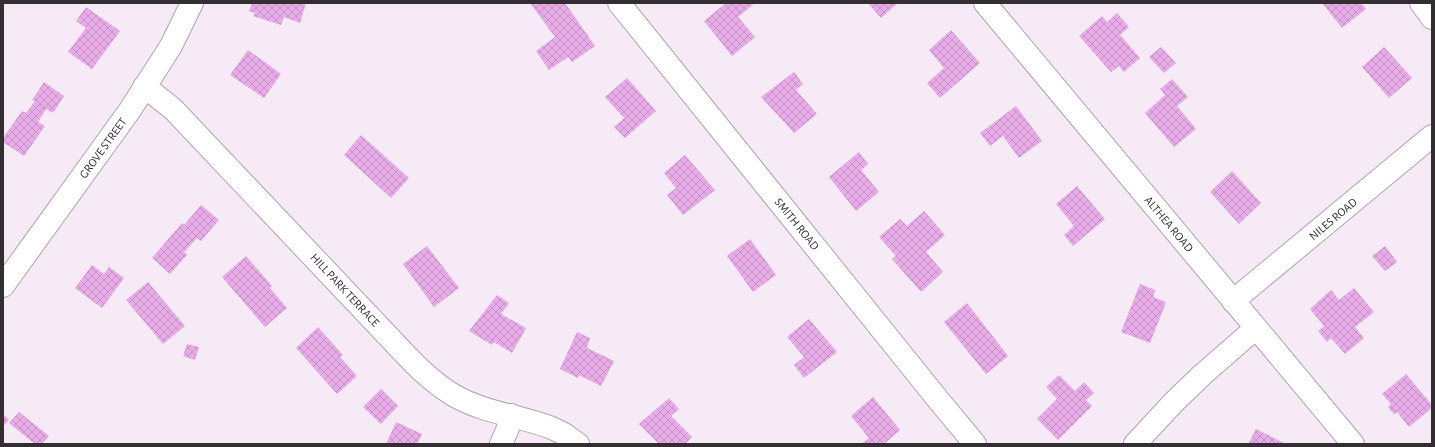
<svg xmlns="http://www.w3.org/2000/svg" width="1435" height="447" font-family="'Alegreya Sans',sans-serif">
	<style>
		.building { fill: url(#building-cross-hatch) }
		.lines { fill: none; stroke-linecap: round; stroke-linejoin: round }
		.minor-casing { stroke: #aea4af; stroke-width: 24 }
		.minor { stroke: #fff; stroke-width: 22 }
		.labels { text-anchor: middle; stroke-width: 3; stroke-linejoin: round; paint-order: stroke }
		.street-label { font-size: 12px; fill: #322e32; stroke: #fff }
	</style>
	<defs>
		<pattern id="building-cross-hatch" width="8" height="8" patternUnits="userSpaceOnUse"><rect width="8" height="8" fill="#e7abe8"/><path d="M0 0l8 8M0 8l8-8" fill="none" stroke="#c793c7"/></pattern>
	</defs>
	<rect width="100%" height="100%" fill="#f5eaf5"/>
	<!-- building -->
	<g class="building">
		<polygon points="252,3 306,3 300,23 284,17 281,25 253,16 255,13 249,11"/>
		<polygon points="530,3 565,3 595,46 572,62 568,57 549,70 536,51 555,37"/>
		<polygon points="726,3 755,3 738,17 755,37 732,56 704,21"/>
		<polygon points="868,3 898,3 881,18"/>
		<polygon points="1322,3 1361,3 1366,9 1342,28"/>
		<polygon points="86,7 120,31 92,69 68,52 86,28 76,21"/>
		<polygon points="1117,13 1129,27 1120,35 1140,58 1124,72 1119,66 1111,72 1079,36 1102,16 1107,22"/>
		<polygon points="951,30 980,63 940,98 927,83 944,68 929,50"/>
		<polygon points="1161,47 1176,63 1164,73 1149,57"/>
		<polygon points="1384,47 1412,78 1389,98 1362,67"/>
		<polygon points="248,50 281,74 264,98 230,75"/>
		<polygon points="794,72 803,84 796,90 817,114 794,133 761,97"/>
		<polygon points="627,78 656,111 625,138 614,127 624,118 605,97"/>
		<polygon points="1172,79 1188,97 1177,106 1196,129 1174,147 1145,113 1165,95 1160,89"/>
		<polygon points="44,82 64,96 53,113 46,109 38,122 45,126 24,156 3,142 3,138 22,111 26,113 35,101 32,100"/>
		<polygon points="1016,106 1042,141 1019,158 1003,136 990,146 980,133"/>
		<polygon points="361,135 409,178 391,198 344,155"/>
		<polygon points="859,152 868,164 861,170 879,192 856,211 829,177"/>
		<polygon points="685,155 715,190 683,215 667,195 676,188 664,173"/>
		<polygon points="1232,171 1261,203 1239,224 1210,192"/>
		<polygon points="1077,186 1105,219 1073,246 1064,235 1074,226 1056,204"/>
		<polygon points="201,205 219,220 201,241 197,238 184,252 187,255 170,274 152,258 182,223 184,225"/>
		<polygon points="924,211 945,235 926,252 943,272 921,292 892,259 896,256 879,237 900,219 907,226"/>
		<polygon points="750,239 776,275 753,292 727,256"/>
		<polygon points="427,246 459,288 434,307 403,264"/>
		<polygon points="1385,246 1397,262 1385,271 1372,256"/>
		<polygon points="246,256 272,286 270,288 287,308 265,327 222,277"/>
		<polygon points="92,265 104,274 109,267 124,278 102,308 75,288"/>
		<polygon points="148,282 185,326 163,344 126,300"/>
		<polygon points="1140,284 1155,290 1153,297 1166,302 1150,343 1121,332"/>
		<polygon points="1354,288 1374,312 1355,327 1364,338 1345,354 1331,338 1327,342 1318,331 1324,326 1310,309 1331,290 1339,300"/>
		<polygon points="497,295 509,303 501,314 526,328 512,353 494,342 492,345 469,331"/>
		<polygon points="967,303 1008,356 986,374 944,322"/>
		<polygon points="809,319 837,352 804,378 794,365 804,357 787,337"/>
		<polygon points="318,327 343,355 340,357 357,376 337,394 296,348"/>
		<polygon points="577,332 590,338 587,348 614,361 601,386 579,375 578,378 560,369"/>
		<polygon points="187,344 199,347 195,360 183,356"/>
		<polygon points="1406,374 1432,405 1432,408 1409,427 1397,412 1394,414 1388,407 1391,404 1382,394"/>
		<polygon points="1059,375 1075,391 1084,382 1094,393 1086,400 1092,406 1058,440 1037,419 1057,399 1046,387"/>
		<polygon points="381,389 398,406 381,424 363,407"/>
		<polygon points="873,397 900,430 884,444 861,444 869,438 851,416"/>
		<polygon points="669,398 679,409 671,416 692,437 685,444 659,444 639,424"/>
		<polygon points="19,412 49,436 42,444 35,444 9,423"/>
		<polygon points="3,415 9,419 3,427"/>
		<polygon points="396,422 422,434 417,444 386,444"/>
		<polygon points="1256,429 1286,444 1248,444"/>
	</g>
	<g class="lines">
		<defs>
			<g id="minor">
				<polyline points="619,3 940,402 975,444"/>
				<polyline points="985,3 1353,444"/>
				<polyline points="1421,3 1432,18"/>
				<path d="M144,87L154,94L173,109L405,354C420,370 436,385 455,396C485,413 521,416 552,428L564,434L578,444"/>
				<polyline points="3,286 130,110 171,46 192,3"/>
				<polyline points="1233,301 1432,136"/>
				<polyline points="501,444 508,428 511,415"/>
				<polyline points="1135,444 1173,403 1202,375 1256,328"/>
			</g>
		</defs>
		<!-- minor casing -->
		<use href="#minor" class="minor-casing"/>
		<!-- minor -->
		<use href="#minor" class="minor"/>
	</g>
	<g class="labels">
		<!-- street labels -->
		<g class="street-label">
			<text transform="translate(103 148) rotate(-54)" y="4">GROVE STREET</text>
			<text transform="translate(1333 219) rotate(-40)" y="4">NILES ROAD</text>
			<text transform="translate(797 224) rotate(51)" y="4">SMITH ROAD</text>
			<text transform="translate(1169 224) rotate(50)" y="4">ALTHEA ROAD</text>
			<text transform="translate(345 290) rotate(47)" y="4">HILL PARK TERRACE</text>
		</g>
	</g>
	<!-- border -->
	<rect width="1435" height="447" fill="none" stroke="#322e32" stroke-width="8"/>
</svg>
